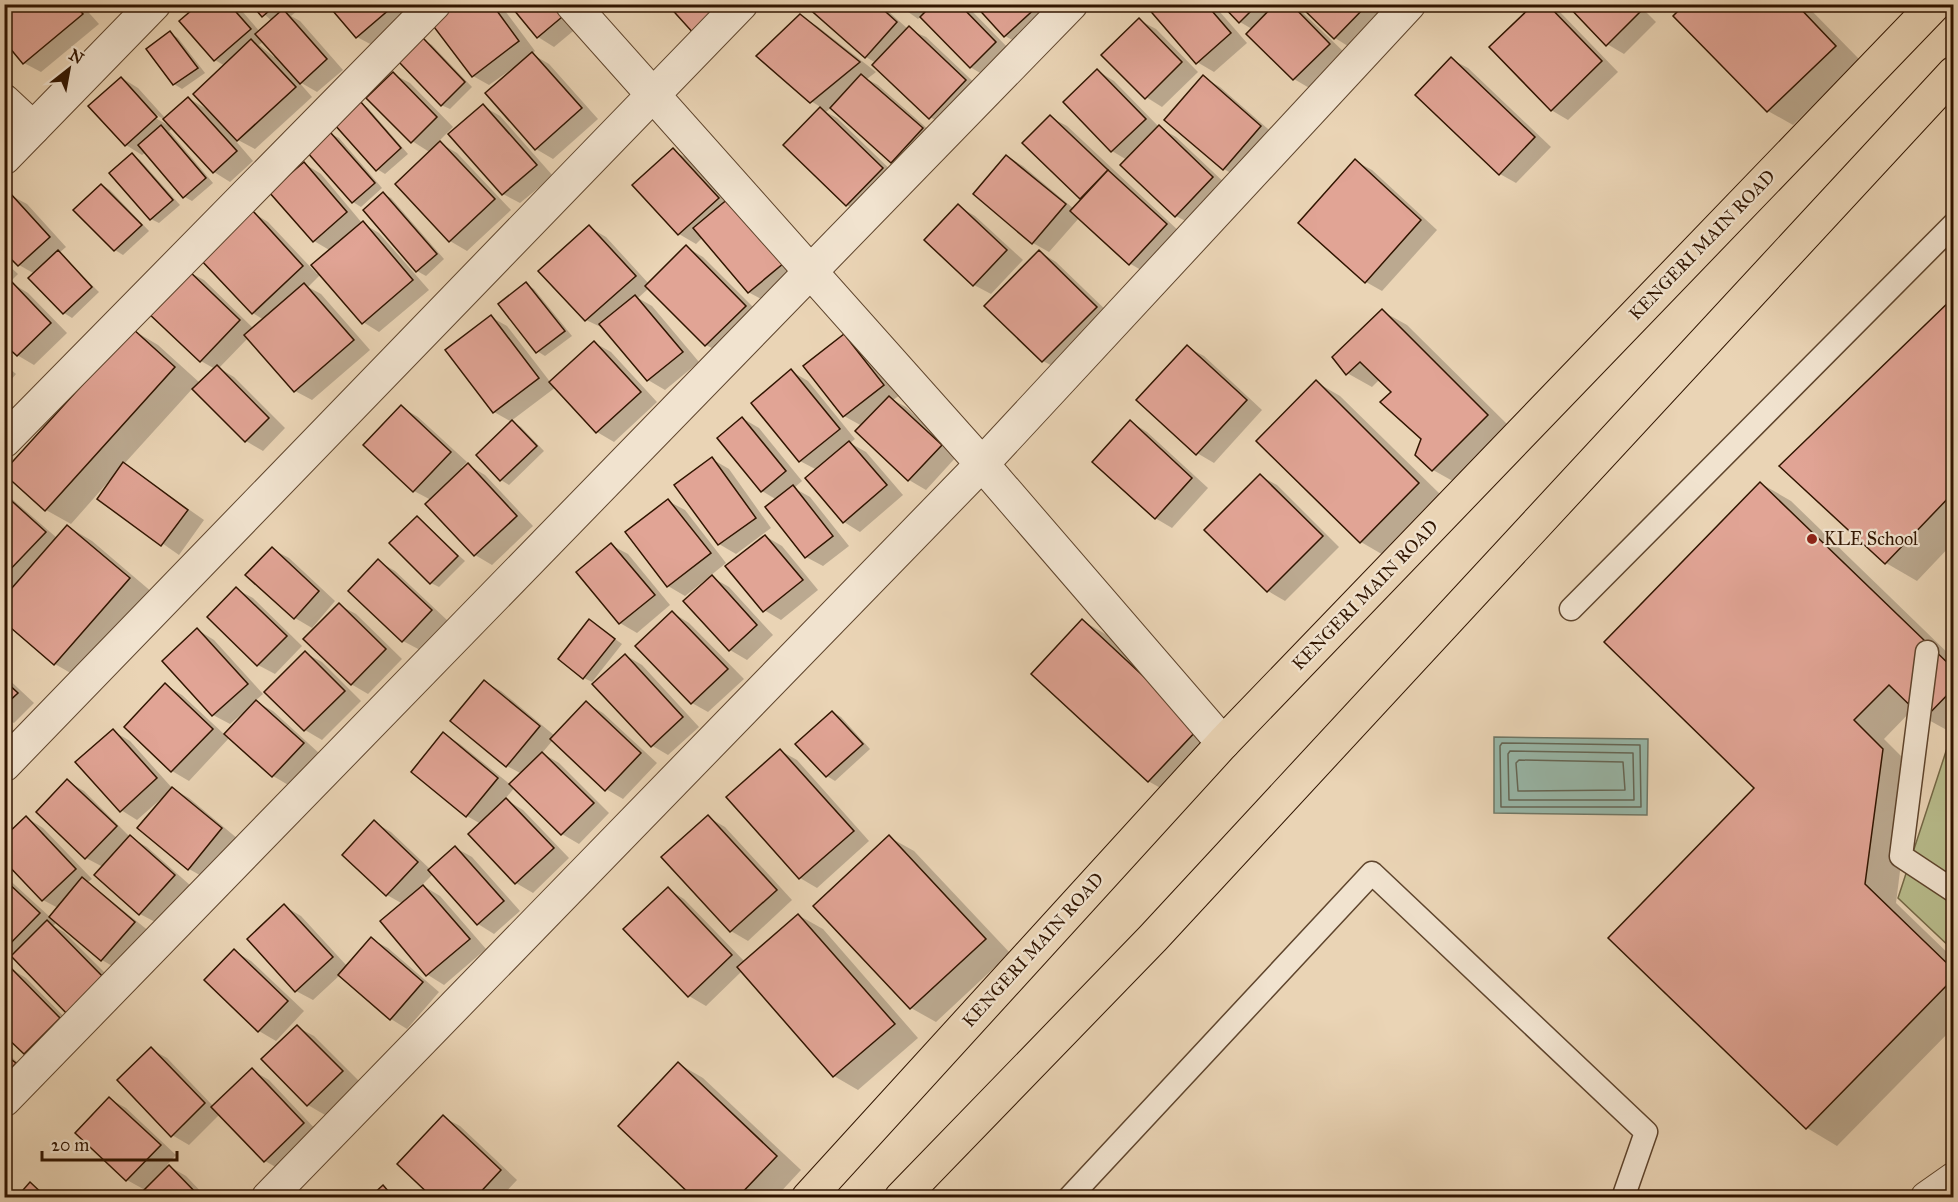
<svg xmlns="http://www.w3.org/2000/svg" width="1958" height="1202" font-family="'IM FELL Great Primer',serif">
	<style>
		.green { fill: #b8bc8c; stroke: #746846; stroke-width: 1.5 }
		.water { fill: #98b8aa; stroke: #6f7766; stroke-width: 1.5 }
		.shadow { fill: #0003; fill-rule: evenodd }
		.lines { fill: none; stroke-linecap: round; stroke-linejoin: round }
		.shore { stroke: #646655; stroke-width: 1.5 }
		.building { fill: #e1a495; stroke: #311500; stroke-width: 1.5 }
		.service-casing { stroke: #5f452d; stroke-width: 25 }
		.minor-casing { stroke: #5f452d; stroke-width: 35 }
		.primary-casing { stroke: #311500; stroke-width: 35 }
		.service { stroke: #f1e3cf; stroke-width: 22 }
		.minor { stroke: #f1e3cf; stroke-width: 33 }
		.primary { stroke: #ead4b5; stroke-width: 33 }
		.poi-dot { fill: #8f2418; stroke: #f1e3cf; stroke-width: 2 }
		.labels { text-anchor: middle; stroke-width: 4.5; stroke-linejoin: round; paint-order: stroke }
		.street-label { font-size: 18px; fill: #311500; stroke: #f1e3cf }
		.poi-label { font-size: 18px; fill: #311500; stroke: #f1e3cf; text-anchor: start }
	</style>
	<rect width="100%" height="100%" fill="#ead4b5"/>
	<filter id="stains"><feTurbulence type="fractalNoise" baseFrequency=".00333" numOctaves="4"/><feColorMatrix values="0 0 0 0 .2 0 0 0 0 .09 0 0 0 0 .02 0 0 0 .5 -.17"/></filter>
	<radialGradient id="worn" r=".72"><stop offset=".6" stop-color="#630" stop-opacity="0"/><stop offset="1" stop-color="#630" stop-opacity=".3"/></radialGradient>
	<!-- green -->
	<polygon class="green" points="1953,730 1953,950 1898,898"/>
	<!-- water -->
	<polygon class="water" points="1494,737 1648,739 1647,815 1494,813"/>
	<!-- shadow -->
	<g class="shadow">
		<polygon points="4,4 81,4 99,24 41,72 24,63"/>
		<path d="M201,4H236L260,32L272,21L253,4H305L291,16L300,21L343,70L317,92L298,81L312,97L255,149L238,140L225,66L215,60ZM264,41L276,55L274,57L259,45Z"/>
		<polygon points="329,4 396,4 407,18 374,46 357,37"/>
		<polygon points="458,4 500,4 535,51 532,54 549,64 598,119 553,159 536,149 513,68 489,85 473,76"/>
		<polygon points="511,4 584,22 554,47 538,37"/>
		<polygon points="809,4 880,4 908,29 926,37 982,90 947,127 930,117 876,63 866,57"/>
		<polygon points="897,4 965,4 1012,52 987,77 970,67 921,16 918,19"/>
		<polygon points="977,4 1051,4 1022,45 1005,36"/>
		<polygon points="1152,4 1213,4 1247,43 1214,72 1197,62"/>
		<polygon points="1223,4 1294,4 1346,54 1311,89 1294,79 1252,29 1240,22"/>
		<polygon points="1300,4 1385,4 1390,9 1351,48 1335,38"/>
		<polygon points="1537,4 1548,4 1558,10 1618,72 1568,120 1551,110"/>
		<polygon points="1568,4 1638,4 1656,22 1624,54 1607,44"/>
		<polygon points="1688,4 1805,4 1860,60 1793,125 1768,111 1675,16"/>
		<polygon points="1863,4 1881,4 1874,11"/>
		<polygon points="800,16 817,26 876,72 867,79 878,85 938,138 909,171 892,162 832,107 826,112 837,118 899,178 864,215 847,205 785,145 822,108 811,101"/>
		<polygon points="1139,20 1156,29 1198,72 1162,107 1146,97"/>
		<polygon points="170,33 178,38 205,73 182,89 174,84"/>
		<polygon points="424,40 432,45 472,87 450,109 441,105"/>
		<polygon points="1451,59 1468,68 1551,147 1516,183 1500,174"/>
		<polygon points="1098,71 1114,81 1160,128 1176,137 1229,187 1193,225 1176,216 1127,160 1112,151"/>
		<polygon points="393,74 410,83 453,127 438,142 457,153 511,210 467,251 450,241 431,153 412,141"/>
		<polygon points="1203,77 1220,87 1277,137 1241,179 1224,169 1166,120"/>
		<path d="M122,78L138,88L166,119L188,98L210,111L253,161L230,182L214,172L173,128L169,131L213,183L192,201L183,196L146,152L142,155L126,145ZM152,112L168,122V125L150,115Z"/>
		<polygon points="360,103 368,108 408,154 385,174 377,169"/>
		<polygon points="483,106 500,116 553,176 520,203 503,194"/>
		<polygon points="1050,117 1067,126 1182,234 1146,273 1129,263 1079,218 1049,252 1033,243 1007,156 1023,166 1074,209 1083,199 1024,143"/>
		<polygon points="331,134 339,138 382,188 361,207 353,202"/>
		<polygon points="673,150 690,160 805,268 765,301 748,292 703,237 696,244 679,234 634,185"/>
		<polygon points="132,155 140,160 180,205 159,223 151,219"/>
		<polygon points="1355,161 1372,170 1437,230 1382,291 1366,282"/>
		<polygon points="305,164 321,174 362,223 379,233 429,290 379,332 363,322 321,274 308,287 321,294 370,350 312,400 295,391 248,338 219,368 234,377 285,428 263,451 246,441 193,388 124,464 204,520 179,555 99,499 110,483 109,481 71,524 46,510 5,473 133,330 158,345 200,383 215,369 201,361 187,271 204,280 254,329 264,320 253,313 202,259 252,212 268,222 317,274 319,272 331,251 314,241"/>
		<polygon points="102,185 110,190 149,231 123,255 115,250 76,210"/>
		<polygon points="383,194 391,198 444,259 426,276 417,271 365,210"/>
		<polygon points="10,195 27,204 66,247 59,253 99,292 72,318 64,313 35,274 19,265"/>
		<polygon points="958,206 975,216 1023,260 991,294 974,285 926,240"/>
		<polygon points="589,227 606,237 649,284 686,247 703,257 762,316 723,354 706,345 649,288 638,298 652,306 699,362 665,390 648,380 605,329 586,320 541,271"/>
		<polygon points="1040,252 1056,262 1113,317 1060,370 1043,361"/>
		<polygon points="4,261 18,274 10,282 28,293 67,333 34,365 17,355 4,341"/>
		<polygon points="526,284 534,289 572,336 545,356 537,351"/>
		<polygon points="1954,299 1954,542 1917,581 1886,563 1781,466"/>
		<polygon points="1382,311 1407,325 1512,429 1458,484 1433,470 1417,455 1423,438 1393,392 1380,379 1372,387 1347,373"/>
		<polygon points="491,317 507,326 551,383 595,343 611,352 657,402 614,442 597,432 556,387 511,421 521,427 544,451 509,485 501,480 512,422 494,412"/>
		<polygon points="844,335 861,345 900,395 893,400 906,407 957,456 926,490 909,480 862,426 844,416 805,367"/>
		<polygon points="1187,347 1204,356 1262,410 1214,463 1197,453"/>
		<polygon points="4,364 16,374 4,388"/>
		<polygon points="791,371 808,381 855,439 850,443 866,452 903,495 860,532 844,522 817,470 800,461 753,403"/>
		<polygon points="1316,382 1340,396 1443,497 1385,556 1361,542 1258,441"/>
		<polygon points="401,407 418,417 467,462 461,468 463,470 468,465 485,475 533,526 492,565 475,555 427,504 431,500 414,491"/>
		<polygon points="742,418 759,428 802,481 794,488 810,497 849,546 823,566 806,557 777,500 762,491"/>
		<polygon points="1131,422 1147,432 1208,488 1172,528 1155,518"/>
		<polygon points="712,459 729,469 771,528 736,554 719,544"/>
		<polygon points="1260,476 1277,485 1339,547 1285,601 1268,591 1206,530"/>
		<polygon points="1760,483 1791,501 1954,659 1954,734 1925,718 1914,708 1884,739 1913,768 1896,903 1954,959 1954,1027 1837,1146 1807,1128 1756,788"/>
		<polygon points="4,492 57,538 67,526 92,541 153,593 79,678 55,664 4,621"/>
		<polygon points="668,501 685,510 726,563 710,576 729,587 773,635 747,660 730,650 685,601 709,580 708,578 685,596 668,586"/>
		<polygon points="417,518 465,561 439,587 431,583"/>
		<polygon points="765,536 782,546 818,590 781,620 764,610"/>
		<polygon points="611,545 628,554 670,605 637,633 620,623 578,573"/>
		<polygon points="272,549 289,558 335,601 312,628 295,618 248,575"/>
		<polygon points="378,561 395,571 448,621 420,650 403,641"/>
		<polygon points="236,589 253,598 302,646 275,674 258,665 209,617"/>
		<polygon points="339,605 356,614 402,659 368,694 351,684"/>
		<polygon points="673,613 689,623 744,679 708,712 692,703"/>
		<polygon points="1083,621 1107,635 1222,742 1173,795 1148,781"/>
		<polygon points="597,626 622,644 592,682 584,678"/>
		<polygon points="198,630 214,640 263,694 255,701 273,711 320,754 290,786 273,776 230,737 189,781 172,771 126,727 165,685 182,695 225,735 245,714 243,713 230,724 213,715"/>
		<polygon points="305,653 322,662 361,701 322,740 305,730 266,692"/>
		<polygon points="625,655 642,665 699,727 668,755 651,745"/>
		<polygon points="4,675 34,703 14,723 4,718"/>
		<polygon points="485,682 501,691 555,736 586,703 603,713 657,763 623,799 606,789 553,740 542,753 559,763 609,813 579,844 562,834 515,787 505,799 523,810 569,858 533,893 516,883 481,824 467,816 444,734 460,744 511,785 522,774 507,766"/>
		<polygon points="833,712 841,717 870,749 835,781 827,776"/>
		<polygon points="113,731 130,741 173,789 189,798 238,839 205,878 189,869 162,798 137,820 121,810"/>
		<polygon points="781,751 797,760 869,841 817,888 800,878 728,797"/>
		<polygon points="67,781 84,791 131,838 147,847 191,886 157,923 140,914 97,875 103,867 86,858"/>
		<polygon points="708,817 725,827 792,900 748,941 731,931"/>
		<polygon points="27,818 43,828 92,879 88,882 150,932 119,970 102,960 57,922 53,926 64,932 122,990 4,949 4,875 50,917 58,908 43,900"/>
		<polygon points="374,822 391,832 431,870 456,848 472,857 520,911 494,934 478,924 433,874 422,885 440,896 486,949 444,985 428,975 382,922 403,904 387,895"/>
		<polygon points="889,837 914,851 1010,953 936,1022 911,1008 815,906"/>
		<polygon points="668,889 684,899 745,962 798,915 823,929 918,1038 858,1090 834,1076 742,971 706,1006 689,996 626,929"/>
		<polygon points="284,906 301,916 347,966 371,939 388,948 439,992 407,1029 391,1019 340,975 313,1000 296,991"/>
		<polygon points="234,951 251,961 304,1011 276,1041 259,1031 206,980"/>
		<polygon points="4,960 10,965 8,967 26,978 76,1029 42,1063 25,1053 4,1032"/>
		<polygon points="297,1027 314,1036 359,1081 325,1115 308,1105 264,1059"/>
		<polygon points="151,1049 167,1058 214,1107 252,1070 269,1080 320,1134 281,1170 265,1161 220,1114 189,1145 172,1135"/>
		<polygon points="4,1051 32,1074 4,1106"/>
		<polygon points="679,1064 703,1078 801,1170 775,1198 696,1198"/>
		<polygon points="110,1099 126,1108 176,1155 167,1165 186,1176 207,1198 138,1198 145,1190 127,1180"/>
		<polygon points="443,1117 460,1126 517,1180 500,1198 435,1198"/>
		<polygon points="30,1184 47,1194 51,1198 18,1198"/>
		<polygon points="383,1187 400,1198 371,1198"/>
	</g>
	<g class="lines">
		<!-- shore -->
		<g class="shore">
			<polygon points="1502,743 1640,745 1641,807 1501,807 1500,746"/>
			<polygon points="1510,751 1633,753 1634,800 1509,800 1508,754"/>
			<polygon points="1519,760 1623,762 1625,790 1518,791 1516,763"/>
		</g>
	</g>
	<!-- building -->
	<g class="building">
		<polygon points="4,4 74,4 83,14 23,64 4,41"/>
		<polygon points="199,4 229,4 251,29 214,61 179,21"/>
		<polygon points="251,4 277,4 262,17"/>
		<polygon points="327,4 389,4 391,8 356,38"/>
		<polygon points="455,4 492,4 519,41 472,77 431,23"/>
		<polygon points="509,4 562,4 568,12 537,38"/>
		<polygon points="667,4 729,4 695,35"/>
		<polygon points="807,4 877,4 897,22 865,58 806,6"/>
		<polygon points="895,4 907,4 900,11"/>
		<polygon points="933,4 959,4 996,42 970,68 920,17"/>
		<polygon points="974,4 1040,4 1004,37"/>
		<polygon points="1150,4 1206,4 1231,33 1196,64 1147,7"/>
		<polygon points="1221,4 1258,4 1239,23"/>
		<polygon points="1275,4 1291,4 1330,44 1293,80 1246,34"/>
		<polygon points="1298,4 1368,4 1334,39"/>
		<polygon points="1534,4 1547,4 1602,61 1551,111 1489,47"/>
		<polygon points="1566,4 1633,4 1640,12 1606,46"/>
		<polygon points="1685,4 1796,4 1836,46 1767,112 1673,16"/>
		<polygon points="283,9 327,59 300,84 255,34"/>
		<polygon points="800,14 860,62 810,103 756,56"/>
		<polygon points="1139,18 1182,62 1145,99 1101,55"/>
		<polygon points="909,26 966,80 929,119 872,65"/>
		<polygon points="170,31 198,68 173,85 146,49"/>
		<polygon points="423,38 465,82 441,106 399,62"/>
		<polygon points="251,39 296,87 237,141 193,94"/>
		<polygon points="532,52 582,108 535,150 485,93"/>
		<polygon points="1451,57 1535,137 1499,175 1415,95"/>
		<polygon points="1097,69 1146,119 1111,152 1063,102"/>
		<polygon points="393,72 437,117 411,143 366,98"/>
		<polygon points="861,74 923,128 891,163 830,108"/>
		<polygon points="1203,75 1261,126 1223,170 1164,120"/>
		<polygon points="121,77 157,117 125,146 88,106"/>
		<polygon points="188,97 237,151 213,173 163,119"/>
		<polygon points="360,101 401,148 376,171 334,124"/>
		<polygon points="483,104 537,165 502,195 448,134"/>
		<polygon points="820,107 883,168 846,206 783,145"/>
		<polygon points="1050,115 1108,170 1080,199 1022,143"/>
		<polygon points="161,125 206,178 183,198 138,145"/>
		<polygon points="1159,125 1213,177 1175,217 1120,165"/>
		<polygon points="330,132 375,183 352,203 307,152"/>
		<polygon points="440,141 495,199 449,242 395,184"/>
		<polygon points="673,148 719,198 678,235 632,185"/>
		<polygon points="132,153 173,200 150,220 109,173"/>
		<polygon points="1006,155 1066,204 1032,244 973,194"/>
		<polygon points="1355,159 1421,220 1365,283 1298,223"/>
		<polygon points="304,162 347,212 313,242 269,192"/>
		<polygon points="1108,170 1167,224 1129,265 1070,211"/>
		<polygon points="101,184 142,225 114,251 73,210"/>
		<polygon points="383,192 437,254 416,272 363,210"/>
		<polygon points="10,193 50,237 18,266 4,252 4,198"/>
		<polygon points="735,193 790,258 748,293 693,228"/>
		<polygon points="958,204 1007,250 973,286 924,240"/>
		<polygon points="252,210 303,266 252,314 200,259"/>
		<polygon points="363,221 413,280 362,324 311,265"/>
		<polygon points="589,225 636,276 585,321 538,271"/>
		<polygon points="686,245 746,306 705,346 645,286"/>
		<polygon points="58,250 92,287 63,314 28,278"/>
		<polygon points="1039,250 1097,307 1042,362 984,306"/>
		<polygon points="4,263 11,269 4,275"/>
		<polygon points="187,269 240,320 200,362 146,311"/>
		<polygon points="11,281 51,323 17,356 4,344 4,288"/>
		<polygon points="526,282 565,331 536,353 498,304"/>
		<polygon points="304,283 354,340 294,392 244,335"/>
		<polygon points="635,295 683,352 647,381 599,324"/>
		<polygon points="1954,297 1954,492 1885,564 1779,466"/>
		<polygon points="1382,309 1488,415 1432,471 1415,455 1421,439 1380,402 1391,392 1360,362 1346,375 1332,357"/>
		<polygon points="491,315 539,378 493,413 445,350"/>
		<polygon points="133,329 175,367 45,511 4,474 4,471"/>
		<polygon points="844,334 884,385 843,417 803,366"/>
		<polygon points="594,341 641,392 596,433 549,382"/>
		<polygon points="1187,345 1247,400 1196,455 1136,400"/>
		<polygon points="217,365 269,418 245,442 192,389"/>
		<polygon points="791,369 840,429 799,462 751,403"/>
		<polygon points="1316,380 1419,483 1360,543 1256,441"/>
		<polygon points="889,396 942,445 908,481 855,431"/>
		<polygon points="401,405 451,452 413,492 363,445"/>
		<polygon points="742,417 786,471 761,492 717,438"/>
		<polygon points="512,420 537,446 500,481 476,455"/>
		<polygon points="1130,420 1192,478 1155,519 1092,462"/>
		<polygon points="849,441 887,485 843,523 805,478"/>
		<polygon points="712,457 756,518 718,545 674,485"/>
		<polygon points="123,462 188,510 161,546 97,499"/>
		<polygon points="468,463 517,516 474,556 425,504"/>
		<polygon points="1260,474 1323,536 1267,592 1204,530"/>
		<polygon points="1760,482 1954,669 1954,688 1924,719 1889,685 1854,720 1883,749 1865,884 1954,970 1954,978 1806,1129 1608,938 1754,788 1604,642"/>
		<polygon points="793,485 833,536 805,558 765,507"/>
		<polygon points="4,494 46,532 4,576"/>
		<polygon points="668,499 711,553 667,587 625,532"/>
		<polygon points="417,516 458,556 430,584 389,543"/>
		<polygon points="67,525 130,578 54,665 4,622 4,597"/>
		<polygon points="765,535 803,580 763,612 725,566"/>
		<polygon points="611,543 655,595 619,624 576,572"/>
		<polygon points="272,547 319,591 294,619 245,575"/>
		<polygon points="378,559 432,610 402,642 348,591"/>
		<polygon points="712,575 757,625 729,651 683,601"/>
		<polygon points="236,587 287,636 257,666 207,617"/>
		<polygon points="339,603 386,649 351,685 303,639"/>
		<polygon points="672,611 728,669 691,704 635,646"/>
		<polygon points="589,619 615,639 583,679 558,659"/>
		<polygon points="1082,619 1199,728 1148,782 1031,674"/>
		<polygon points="197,628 248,684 212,716 162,661"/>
		<polygon points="305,651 345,691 304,731 264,692"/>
		<polygon points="625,654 683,717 651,747 592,684"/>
		<polygon points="4,680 18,693 4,706"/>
		<polygon points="484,680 540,726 506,767 450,721"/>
		<polygon points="165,683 213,729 171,772 124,727"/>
		<polygon points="256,700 304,743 272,777 224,734"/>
		<polygon points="586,701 641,753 605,791 550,739"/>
		<polygon points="832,711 863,744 826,777 795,744"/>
		<polygon points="113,729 157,778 120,812 75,762"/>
		<polygon points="443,732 498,778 466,817 411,772"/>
		<polygon points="780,749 854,831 799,879 726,797"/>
		<polygon points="542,752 594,803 561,835 509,784"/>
		<polygon points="67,779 117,826 85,859 36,812"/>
		<polygon points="172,787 222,828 188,870 137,828"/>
		<polygon points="506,798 554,848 515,884 468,834"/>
		<polygon points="708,815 777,890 730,932 661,857"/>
		<polygon points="26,816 76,869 42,901 4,861 4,837"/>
		<polygon points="374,820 418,862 386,896 342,855"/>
		<polygon points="130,835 175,875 139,915 94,875"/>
		<polygon points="889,835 986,939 910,1009 813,906"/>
		<polygon points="455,846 504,901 477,925 428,870"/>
		<polygon points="82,877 135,922 101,961 49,917"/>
		<polygon points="4,879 40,913 4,950"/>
		<polygon points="423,885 470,939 426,976 380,921"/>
		<polygon points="668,887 732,955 688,997 623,929"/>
		<polygon points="284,904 333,957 295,992 247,939"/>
		<polygon points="798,914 895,1024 833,1077 737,967"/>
		<polygon points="47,920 106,980 69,1016 11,956"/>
		<polygon points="371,937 423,982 390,1020 338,975"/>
		<polygon points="234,949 288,1001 258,1032 204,980"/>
		<polygon points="9,966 60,1018 24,1054 4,1035 4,970"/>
		<polygon points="297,1025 343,1071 307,1106 261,1059"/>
		<polygon points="151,1047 205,1103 171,1137 117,1080"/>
		<polygon points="4,1054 16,1063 4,1077"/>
		<polygon points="678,1062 777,1156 737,1198 694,1198 618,1126"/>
		<polygon points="252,1068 304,1123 264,1162 211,1107"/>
		<polygon points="109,1097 161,1145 126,1181 75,1133"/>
		<polygon points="443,1115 501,1170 475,1198 433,1198 397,1164"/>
		<polygon points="169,1165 201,1198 136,1198"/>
		<polygon points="30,1182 47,1198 16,1198"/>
		<polygon points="383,1185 394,1198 369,1198"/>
	</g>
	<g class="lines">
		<defs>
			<g id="service">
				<polyline points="1571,609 1954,224"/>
				<polyline points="1927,652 1901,856 1954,891"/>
				<polyline points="1069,1198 1372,873 1646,1132 1623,1198"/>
			</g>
			<g id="minor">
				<polyline points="572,4 982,464 1223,743"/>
				<polyline points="4,101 33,128"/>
				<polyline points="4,158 154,4"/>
				<polyline points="4,441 434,4"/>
				<polyline points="4,765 741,4"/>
				<polyline points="4,1100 1071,4"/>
				<polyline points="268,1198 982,464 1409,4"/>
				<polyline points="1927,1198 1954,1179"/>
			</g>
			<g id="primary">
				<polyline points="808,1198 1223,743 1935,4"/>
				<polyline points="901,1198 1153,938 1954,73"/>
			</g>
		</defs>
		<!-- service casing -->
		<use href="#service" class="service-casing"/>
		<!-- minor casing -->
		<use href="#minor" class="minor-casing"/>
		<!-- primary casing -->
		<use href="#primary" class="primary-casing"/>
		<!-- service -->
		<use href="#service" class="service"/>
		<!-- minor -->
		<use href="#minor" class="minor"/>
		<!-- primary -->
		<use href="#primary" class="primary"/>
	</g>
	<!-- markers -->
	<circle class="poi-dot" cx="1812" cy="539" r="6"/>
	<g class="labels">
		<!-- street labels -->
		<g class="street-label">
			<text transform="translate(1702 245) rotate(-46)" y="6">KENGERI MAIN ROAD</text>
			<text transform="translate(1365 595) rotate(-46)" y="6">KENGERI MAIN ROAD</text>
			<text transform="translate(1033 950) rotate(-48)" y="6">KENGERI MAIN ROAD</text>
		</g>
		<!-- poi labels -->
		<g class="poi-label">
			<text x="1824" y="545">KLE School</text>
		</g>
	</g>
	<!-- margin -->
	<rect width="1958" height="1202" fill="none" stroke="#ead4b5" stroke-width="24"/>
	<rect x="6" y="6" width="1946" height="1190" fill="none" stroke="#311500" stroke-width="3"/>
	<rect x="12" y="12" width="1934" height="1178" fill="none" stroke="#311500" stroke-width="1.5"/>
	<!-- north arrow -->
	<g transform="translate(69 69) rotate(31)" stroke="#f1e3cf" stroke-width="4.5" paint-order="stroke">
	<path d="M0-4.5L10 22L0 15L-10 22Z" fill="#311500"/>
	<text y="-9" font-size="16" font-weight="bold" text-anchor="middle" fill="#311500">N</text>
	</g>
	<!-- scale -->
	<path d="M42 1151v9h135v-9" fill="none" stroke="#311500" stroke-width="3"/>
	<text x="51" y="1151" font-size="18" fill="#311500" stroke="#f1e3cf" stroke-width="4.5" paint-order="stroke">20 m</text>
	<rect width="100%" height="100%" filter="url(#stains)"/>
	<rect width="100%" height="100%" fill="url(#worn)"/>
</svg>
